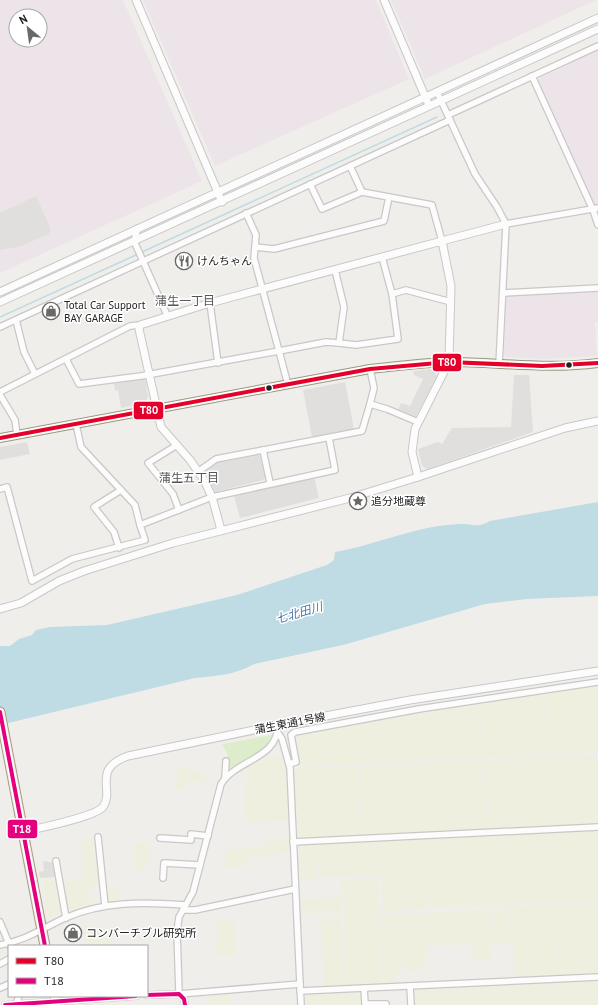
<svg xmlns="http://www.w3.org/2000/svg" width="598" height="1005" font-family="'PT Sans','Noto Sans JP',sans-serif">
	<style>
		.industrial { fill: #ede4e9; fill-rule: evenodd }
		.farmland { fill: #efefdf }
		.grass { fill: #ddeccb }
		.parking { fill: #e0dfde }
		.water { fill: #bfdbe3 }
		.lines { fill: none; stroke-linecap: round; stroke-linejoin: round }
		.stream { stroke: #bfdbe3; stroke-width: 1.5 }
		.minor-casing { stroke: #c9c8c7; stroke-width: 8 }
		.tertiary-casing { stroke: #c9c8c7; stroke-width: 9 }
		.secondary-casing { stroke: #999a82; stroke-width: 10 }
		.primary-casing { stroke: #a79c86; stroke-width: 11 }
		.minor { stroke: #fdfcfc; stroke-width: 5.5 }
		.tertiary { stroke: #fdfcfc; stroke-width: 7 }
		.secondary { stroke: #f4f4ed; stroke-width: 8 }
		.primary { stroke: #f3ede7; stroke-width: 9 }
		.bus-1-casing { stroke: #fff; stroke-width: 7 }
		.bus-2-casing { stroke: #fff; stroke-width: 7 }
		.bus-1 { stroke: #e4002b; stroke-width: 4 }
		.bus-2 { stroke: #e5007d; stroke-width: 4 }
		.bus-dot { fill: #222; stroke: #fff; stroke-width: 1.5 }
		.labels { text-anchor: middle; stroke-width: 3; stroke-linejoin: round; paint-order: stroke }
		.poi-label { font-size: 11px; fill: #222; stroke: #fff; text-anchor: start }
		.street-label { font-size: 11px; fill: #222; stroke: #fff }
		.neighbourhood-label { font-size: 12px; fill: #555; stroke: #fff }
		.water-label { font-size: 12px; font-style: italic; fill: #4a7aab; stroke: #fff }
		.line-badge { stroke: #fff; stroke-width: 1.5 }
		.badge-label { font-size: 11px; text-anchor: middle; font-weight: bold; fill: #fff }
	</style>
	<rect width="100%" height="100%" fill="#f0eeeb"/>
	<!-- industrial -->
	<g class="industrial">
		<path d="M0,0H123L202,181L0,273ZM16,16H40V40H16Z"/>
		<polygon points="143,0 376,0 409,79 215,166"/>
		<polygon points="391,0 596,0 425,79"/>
		<polygon points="598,50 598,204 594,204 539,81 540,78"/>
		<polygon points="598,290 598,322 595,322 597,356 545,359 506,357 504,355 506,295"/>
	</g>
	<!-- farmland -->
	<g class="farmland">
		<polygon points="598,685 598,752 547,755 544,695 546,695 546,693"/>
		<polygon points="540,693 540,696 543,696 546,755 484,758 482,704 485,702"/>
		<polygon points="478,703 479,705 481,705 484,758 422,761 420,714 423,714 422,711"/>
		<polygon points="415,712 416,714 419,714 421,760 359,764 357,725 360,724 360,722"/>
		<polygon points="354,723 354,725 357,725 359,764 300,767 296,736 299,736 299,734"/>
		<polygon points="273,755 283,759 288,785 290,821 245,823 244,797 247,768"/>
		<polygon points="598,755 598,825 554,827 554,825 551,825 547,757"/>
		<polygon points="546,757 550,825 547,825 547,827 488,829 485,760"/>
		<polygon points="483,760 487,829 483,831 428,833 428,831 425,831 422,763"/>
		<polygon points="421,763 424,831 421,831 421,833 365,835 365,833 362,833 360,767"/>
		<polygon points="178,766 207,774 206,782 189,780 187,789 175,789"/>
		<polygon points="358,766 361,833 359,833 359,836 302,838 301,836 298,836 294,769"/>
		<polygon points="598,830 598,901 554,903 551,832"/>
		<polygon points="550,832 553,903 429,908 426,840 428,840 429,838 485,836 485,838 488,838 489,835"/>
		<polygon points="290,838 291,851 249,859 250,865 225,869 225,851 268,845 269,839"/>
		<polygon points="94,839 100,884 90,886 91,904 66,911 61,882 81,879 81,840"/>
		<polygon points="425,839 428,909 383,911 381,842"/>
		<polygon points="380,841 381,875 339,877 331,876 319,878 318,844"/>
		<polygon points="150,843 150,865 143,865 143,872 134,872 134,844"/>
		<polygon points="317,844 318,878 300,882 299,847 302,847 303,845"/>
		<polygon points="50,878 57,883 62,912 48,918 42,879"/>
		<polygon points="378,878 383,983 380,983 379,985 345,986 344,898 340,880"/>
		<polygon points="118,886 120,900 107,902 105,891 108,891 108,887"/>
		<polygon points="341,897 341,913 301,915 301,899"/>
		<polygon points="598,903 598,974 561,976 558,974 555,905"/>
		<polygon points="554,905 557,974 555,976 517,978 517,976 514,976 511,907"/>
		<polygon points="510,908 511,944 492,945 491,909"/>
		<polygon points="489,909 492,960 472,961 469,910"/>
		<polygon points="468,910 470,944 429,946 427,913"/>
		<polygon points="405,913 407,965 402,965 395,978 395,984 388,984 388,982 384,983 381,914"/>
		<polygon points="426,913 428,952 426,952 427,959 425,959 425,970 408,971 406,914"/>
		<polygon points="341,917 344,987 324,988 320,919"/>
		<polygon points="236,921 235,955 216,955 218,922"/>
		<polygon points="85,925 94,928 109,929 110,946 85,946"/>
		<polygon points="598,980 598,1005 560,1005 559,984 561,982"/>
		<polygon points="555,982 556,984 558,984 559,1005 498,1005 497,987 499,985"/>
		<polygon points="494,985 496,987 497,1005 454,1005 453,988 455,987"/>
		<polygon points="450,987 452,988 453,1005 414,1005 414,991 415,989"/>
		<polygon points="229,992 229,1005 209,1005 208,994"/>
		<polygon points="359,992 359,994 362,993 363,1005 305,1005 304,997 307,997 307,994"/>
	</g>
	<!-- grass -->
	<path class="grass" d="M272,735C264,755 245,760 226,770L228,755L222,744Z"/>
	<!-- parking -->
	<g class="parking">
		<polygon points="36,196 51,229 49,234 19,247 0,250 0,213"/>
		<polygon points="433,369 437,376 416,416 398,410 401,403 410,406 423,379 414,375 413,371"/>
		<polygon points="514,375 529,375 533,432 428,469 422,466 418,449 438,442 442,444 452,428 511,427"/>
		<polygon points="145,378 148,397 145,403 121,408 118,390 115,391 114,384"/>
		<polygon points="345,382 354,429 312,437 303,390"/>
		<polygon points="27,442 30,454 0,460 0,447"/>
		<polygon points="258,455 260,456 265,478 263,480 215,492 206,473 207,470 216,463"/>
		<polygon points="314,477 319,498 240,518 234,496"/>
		<polygon points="43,861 55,863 57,877 40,878 39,872 44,871"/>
	</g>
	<!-- water -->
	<path class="water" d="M598,502V596L527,599L485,604L343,645L254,664C235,675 216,676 195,678L0,725V646H10L19,639L32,635L36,630L50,627L107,625L237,595L327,565L334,560L335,552C377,545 417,525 461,524C474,523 476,529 490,521Z"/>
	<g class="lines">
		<!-- stream -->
		<g class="stream">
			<polyline points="142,252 437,117"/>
			<polyline points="0,317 138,254"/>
		</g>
		<defs>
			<g id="minor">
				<polyline points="532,76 593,210 598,225"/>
				<polyline points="437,92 475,174 497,207 506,224 499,365"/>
				<polyline points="448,115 598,46"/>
				<polyline points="350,166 362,192"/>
				<polyline points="310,184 322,209 362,192 389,197"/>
				<polyline points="506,224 598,208"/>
				<polyline points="138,228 134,241 167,315"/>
				<polyline points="255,247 274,249 384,221 389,197 432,205 442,241"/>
				<polyline points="335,270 344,307 339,343 356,345 398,339 392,294 382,257"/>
				<polyline points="503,293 598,288"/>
				<polyline points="392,294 406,290 451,302"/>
				<polyline points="210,303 218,363"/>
				<polyline points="16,320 24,352 35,374"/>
				<polyline points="0,327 450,120"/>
				<polyline points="66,359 79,384 141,376 279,351 254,258 256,235 246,213"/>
				<polyline points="288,385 279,351 326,342 339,343"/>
				<polyline points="0,392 130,326 140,325"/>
				<polyline points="0,395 15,420 17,435"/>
				<polyline points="370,404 374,388 370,369"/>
				<polyline points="76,424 81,447 135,505 140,525"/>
				<polyline points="177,445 148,463 173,494 179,510"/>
				<polyline points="263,450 270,483"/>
				<polyline points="199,471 216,459 362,431 370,404 387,409 418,422"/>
				<polyline points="0,489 7,487 32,581 72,559 145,540 140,525 212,497 335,470 329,438"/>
				<polyline points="119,548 114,532 94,507 121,490"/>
				<path d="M278,725C278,759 237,759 221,784L193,892L179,917L177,931L179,994L300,984"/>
				<polyline points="278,733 282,739 290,768 301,1005"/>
				<polyline points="289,764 296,762 291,735 295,732 419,709 598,682"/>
				<polyline points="225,777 226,761"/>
				<polyline points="98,837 105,906"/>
				<polyline points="160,838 191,840 191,834 208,836"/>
				<polyline points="293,842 598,827"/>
				<polyline points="56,861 66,918"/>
				<polyline points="163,878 164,863 200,865"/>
				<polyline points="183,910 195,910 295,889"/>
				<polyline points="0,922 10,946"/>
				<path d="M0,945C27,940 41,929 65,918C104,901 143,902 185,905"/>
				<polyline points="0,964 9,959"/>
				<polyline points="410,986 411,1005"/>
				<polyline points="0,988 9,984"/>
				<polyline points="364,988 365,1004 386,1004 386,1005"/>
				<polyline points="300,991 598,977"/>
				<polyline points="147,995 179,994 184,999 185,1005"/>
				<polyline points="16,1004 19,996"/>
				<polyline points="5,1005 136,996"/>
			</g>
			<g id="tertiary">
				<polyline points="136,0 222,202"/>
				<polyline points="384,0 427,101"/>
				<polyline points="442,241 506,224"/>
				<polyline points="0,292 598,18"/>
				<polyline points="0,302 598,29"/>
				<polyline points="221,530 212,497 204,480 190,460 161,427 139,329 140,325 210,303 442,241 451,286 449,362 415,429 412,452 418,477"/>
				<polyline points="0,609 21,603 59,581 84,571 173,543 350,498 418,477 565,428 598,421"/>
				<path d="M23,832C38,828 95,817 103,807C115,790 91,769 128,756L278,725L410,700L598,671"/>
			</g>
			<path id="secondary" d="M0,438L370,369C397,366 423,363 449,362C499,362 548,370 598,363"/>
			<g id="primary">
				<polyline points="0,712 45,946"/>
				<polyline points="55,996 56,1005"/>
			</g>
		</defs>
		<!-- minor casing -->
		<use href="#minor" class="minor-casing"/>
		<!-- tertiary casing -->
		<use href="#tertiary" class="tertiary-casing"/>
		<!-- secondary casing -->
		<use href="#secondary" class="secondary-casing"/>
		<!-- primary casing -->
		<use href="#primary" class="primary-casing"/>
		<!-- minor -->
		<use href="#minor" class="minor"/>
		<!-- tertiary -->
		<use href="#tertiary" class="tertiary"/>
		<!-- secondary -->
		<use href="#secondary" class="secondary"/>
		<!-- primary -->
		<use href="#primary" class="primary"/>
		<defs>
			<polyline id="bus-1" points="0,438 370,369 449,362 542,366 598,363"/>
			<g id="bus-2">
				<polyline points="0,712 45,946"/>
				<polyline points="147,995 179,994 184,999 185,1005"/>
				<polyline points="5,1005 136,996"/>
			</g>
		</defs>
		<!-- bus-1 casing -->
		<use href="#bus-1" class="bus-1-casing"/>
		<!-- bus-2 casing -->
		<use href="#bus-2" class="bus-2-casing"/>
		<!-- bus-1 -->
		<use href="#bus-1" class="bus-1"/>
		<!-- bus-2 -->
		<use href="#bus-2" class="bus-2"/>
	</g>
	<!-- icons -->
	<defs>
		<symbol id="restaurant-ring" viewBox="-11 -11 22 22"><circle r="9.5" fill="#fff" stroke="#6a6968" stroke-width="1.5"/><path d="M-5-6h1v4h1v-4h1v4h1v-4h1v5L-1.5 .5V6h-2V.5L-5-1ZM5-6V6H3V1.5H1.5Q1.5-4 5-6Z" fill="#6a6968"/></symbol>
		<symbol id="shop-ring" viewBox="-11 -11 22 22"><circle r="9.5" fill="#fff" stroke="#6a6968" stroke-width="1.5"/><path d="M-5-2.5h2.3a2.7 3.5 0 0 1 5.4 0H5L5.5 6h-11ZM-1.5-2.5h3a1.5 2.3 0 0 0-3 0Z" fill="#6a6968"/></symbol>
		<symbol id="sight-ring" viewBox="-11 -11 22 22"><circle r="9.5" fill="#fff" stroke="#6a6968" stroke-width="1.5"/><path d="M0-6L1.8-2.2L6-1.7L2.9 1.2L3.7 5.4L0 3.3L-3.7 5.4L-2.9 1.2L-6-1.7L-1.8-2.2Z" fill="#6a6968"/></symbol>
	</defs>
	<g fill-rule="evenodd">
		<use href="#restaurant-ring" x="174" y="251" width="20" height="20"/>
		<use href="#shop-ring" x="41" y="301" width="20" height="20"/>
		<use href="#sight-ring" x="348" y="491" width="20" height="20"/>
		<use href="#shop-ring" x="63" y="923" width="20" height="20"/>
	</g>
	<!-- markers -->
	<g class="bus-dot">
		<circle cx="569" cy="365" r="3.5"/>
		<circle cx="269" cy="388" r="3.5"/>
	</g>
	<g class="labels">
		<!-- poi labels -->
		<g class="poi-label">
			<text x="197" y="265">けんちゃん</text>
			<text x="64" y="309">Total Car Support<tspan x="64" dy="13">BAY GARAGE</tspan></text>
			<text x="371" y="505">追分地蔵尊</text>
			<text x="86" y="937">コンバーチブル研究所</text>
		</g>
		<!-- street labels -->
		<g class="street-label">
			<text transform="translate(290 723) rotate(-11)" y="4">蒲生東通1号線</text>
		</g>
		<!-- neighbourhood labels -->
		<g class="neighbourhood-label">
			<text x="185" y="305">蒲生一丁目</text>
			<text x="189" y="482">蒲生五丁目</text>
		</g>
		<!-- water labels -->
		<g class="water-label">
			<text transform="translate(299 613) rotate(-16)" y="4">七北田川</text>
		</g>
	</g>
	<g class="line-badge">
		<rect x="432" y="353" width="30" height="19" rx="4" fill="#e4002b"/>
		<rect x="133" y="401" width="31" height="19" rx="4" fill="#e4002b"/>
		<rect x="7" y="819" width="31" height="20" rx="4" fill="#e5007d"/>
	</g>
	<g class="badge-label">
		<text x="447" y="366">T80</text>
		<text x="149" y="414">T80</text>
		<text x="22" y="833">T18</text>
	</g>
	<!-- legend -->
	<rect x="8" y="945" width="140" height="52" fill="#ffffff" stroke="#a7a7a7"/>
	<rect x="16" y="958" width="20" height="6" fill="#e4002b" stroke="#a7a7a7"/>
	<text x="44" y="965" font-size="12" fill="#222222">T80</text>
	<rect x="16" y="978" width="20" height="6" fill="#e5007d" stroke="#a7a7a7"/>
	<text x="44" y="985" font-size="12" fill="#222222">T18</text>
	<!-- north arrow -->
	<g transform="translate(28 28) rotate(331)"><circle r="19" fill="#ffffff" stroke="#a7a7a7"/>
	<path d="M0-3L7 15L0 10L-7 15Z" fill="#6a6968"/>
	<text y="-6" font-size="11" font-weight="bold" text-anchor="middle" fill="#222222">N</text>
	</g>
</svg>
